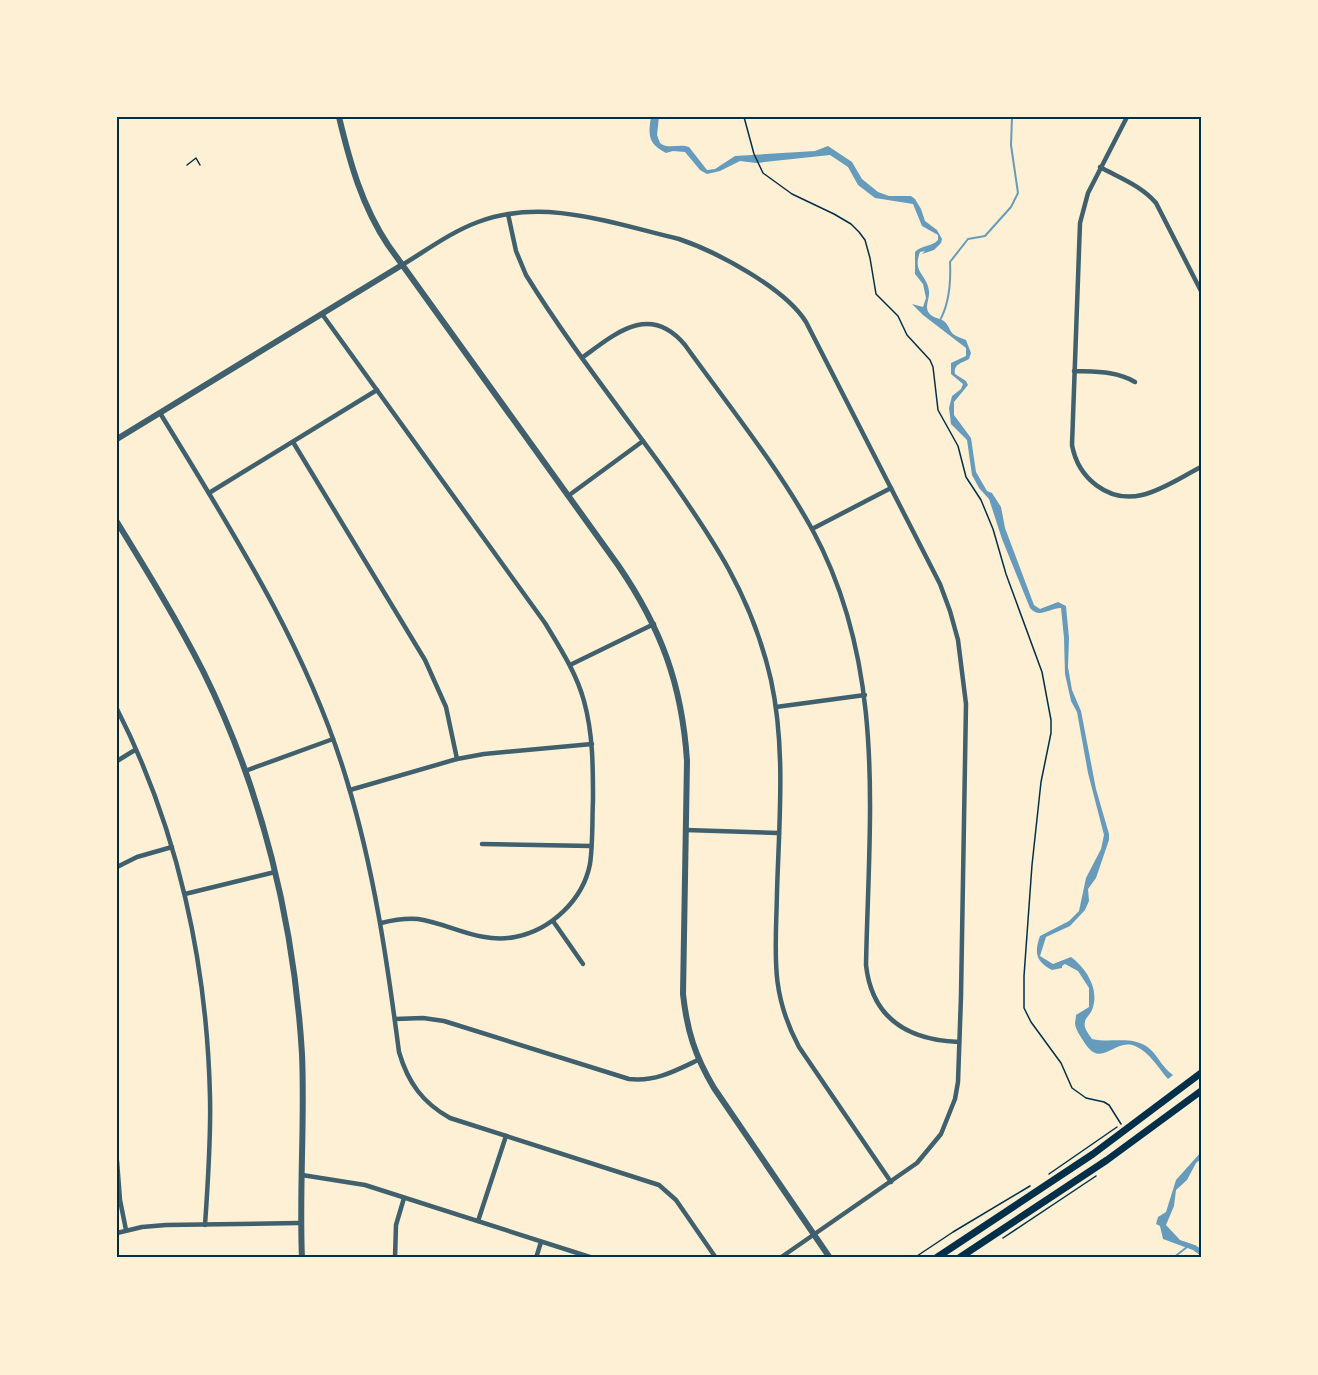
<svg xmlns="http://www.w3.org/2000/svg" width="1318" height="1375" font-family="'IBM Plex Sans',sans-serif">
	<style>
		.water { fill: #669bbc }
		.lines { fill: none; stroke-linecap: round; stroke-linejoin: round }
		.stream { stroke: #669bbc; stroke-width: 2 }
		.path { stroke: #003049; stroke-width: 1.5 }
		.minor { stroke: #3f606c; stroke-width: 4.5 }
		.tertiary { stroke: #3f606c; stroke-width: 6 }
		.secondary { stroke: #003049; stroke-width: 7 }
		.neatline { fill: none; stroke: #003049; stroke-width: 2 }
	</style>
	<rect width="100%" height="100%" fill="#fdf0d5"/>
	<!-- water -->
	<g class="water">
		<path d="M651,117H659L657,135L660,143C669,150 679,143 689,147L707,170L715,169L735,156L815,151L828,146L852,162L862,179L878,192L889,196H911L915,199L921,209L925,221L937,230L942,239L941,243L934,250L922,254L925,251L920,252C912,273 927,274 929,291C930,299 924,306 929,313C934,319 941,318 945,322C949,326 950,331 953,334C957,337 962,338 966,340L971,353L969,359C962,363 953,364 955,374L966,381L968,385L954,402V415L971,438L976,472L987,491L992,493L1001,507L1005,528L1034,605L1040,609L1058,602L1066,606L1069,638L1068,667L1072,690L1081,711L1096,789L1109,834V840L1096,878L1088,889L1089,901L1085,910L1070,926L1046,937L1040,956L1053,964L1071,957C1087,969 1100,990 1092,1010C1090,1015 1085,1018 1085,1022C1083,1028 1089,1034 1092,1039C1111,1044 1134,1034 1151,1050C1159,1058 1163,1068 1173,1075L1168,1079C1158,1068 1150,1052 1135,1046C1114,1038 1103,1068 1086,1045C1083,1040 1076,1031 1075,1024C1075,1021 1076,1018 1076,1015L1089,1007V988L1078,971L1065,964L1062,966V968L1052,970C1036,962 1034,953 1040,936L1069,921L1079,911L1086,878L1101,849L1104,835L1088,773L1077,712L1071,701L1065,674L1064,638L1061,608C1050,608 1039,619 1030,608L1002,539L989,499L979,488L972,475L967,440L951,424L949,408L952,396L961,389L963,384L951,374V363L966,356V348L923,315L912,304L923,307L926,298L923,284L915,274V252C921,245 932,247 938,240V235L922,226L913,204L875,198L858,185L848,167L830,155L756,163L740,161L720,171L707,174L700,170L685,152L673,151L666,153C648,144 648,135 651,117Z"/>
		<polygon points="1201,1152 1201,1159 1196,1163 1187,1180 1176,1190 1174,1206 1166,1225 1180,1240 1195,1245 1201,1249 1201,1256 1193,1250 1163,1239 1160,1226 1156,1224 1158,1217 1166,1212 1176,1180"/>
	</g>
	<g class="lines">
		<!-- stream -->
		<g class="stream">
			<path d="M939,322C949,305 951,282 950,262L968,239L985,236L1011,207L1018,193L1011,145L1012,117"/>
			<polyline points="1173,1258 1187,1247"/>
		</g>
		<!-- path -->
		<g class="path">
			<polyline points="744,117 754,154 763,173 792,194 834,214 851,224 859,232 865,240 870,258 876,294 898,316 907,335 930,360 933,367 938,410 958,446 966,477 981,500 993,529 1006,574 1042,672 1051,720 1051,733 1041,782 1032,865 1024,976 1024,1008 1031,1022 1061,1063 1072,1088 1086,1098 1104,1102 1109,1105 1121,1124"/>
			<polyline points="187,165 196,158 200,165"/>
			<polyline points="1049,1174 1117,1127"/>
			<polyline points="1003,1238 1096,1176"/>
			<polyline points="914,1258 953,1232 1030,1186"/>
		</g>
		<!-- minor -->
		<g class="minor">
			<path d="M1127,117L1088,193L1080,223L1072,445C1078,478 1108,503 1142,495C1163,490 1183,476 1201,467"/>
			<path d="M1100,167C1120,178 1142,186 1156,203L1201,291"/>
			<path d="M508,214L516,251L526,275C568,343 618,406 665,471C713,539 752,596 771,680C786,749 779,822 777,892C776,952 769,991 799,1047L891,1182"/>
			<path d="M402,265C427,250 451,232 478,222C544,197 614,224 679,239C717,252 785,288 806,322L940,584L950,611L958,640L966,704L961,996L958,1082L955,1099L941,1134L917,1163L780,1258"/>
			<path d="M322,314L545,623C560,648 576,672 584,701C593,734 593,766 593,800C592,821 593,844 590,864C583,900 551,930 515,937C480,944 451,924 418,919C406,918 393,920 381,923"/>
			<path d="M583,357C616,333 650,303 685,345C728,405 776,464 812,529C887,667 869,815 866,965C872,1019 908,1040 959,1042"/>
			<path d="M1074,371C1097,372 1116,371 1135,382"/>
			<path d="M160,413C232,531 307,647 347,781C374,870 387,960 399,1052C408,1083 423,1103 450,1118L659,1185L676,1200L716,1258"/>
			<polyline points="293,442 425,660 446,707 457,759"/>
			<polyline points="209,493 377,390"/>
			<polyline points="568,496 643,441"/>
			<polyline points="812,529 891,488"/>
			<polyline points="570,665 654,624"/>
			<polyline points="776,707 865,695"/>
			<path d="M117,709C178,829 207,963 210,1097C211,1140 208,1182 205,1225"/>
			<polyline points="117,761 135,750"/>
			<polyline points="245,771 333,739"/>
			<polyline points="350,790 457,759 484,754 592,744"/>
			<polyline points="686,830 778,833"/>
			<polyline points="482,844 591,846"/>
			<polyline points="117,867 137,857 172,847"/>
			<polyline points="185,894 275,872"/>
			<polyline points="553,921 583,964"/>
			<path d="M395,1019L423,1018L444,1021L629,1079C655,1082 675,1071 698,1060"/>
			<polyline points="117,1161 120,1200 126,1230"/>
			<polyline points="302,1175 365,1185 593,1258"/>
			<polyline points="478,1221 506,1136"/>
			<polyline points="117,1233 142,1227 166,1225 299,1223"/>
			<polyline points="395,1258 396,1225 404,1198"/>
			<polyline points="536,1258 541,1242"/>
		</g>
		<!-- tertiary -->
		<g class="tertiary">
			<path d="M339,117C350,163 362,206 388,245L618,565C661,628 682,684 687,761L683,994C687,1031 695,1056 714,1088L830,1258"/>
			<polyline points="117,439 402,265"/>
			<path d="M117,522C147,571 177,620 203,671C262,790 294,922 302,1054C305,1122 299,1190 302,1258"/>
		</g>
		<!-- secondary -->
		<g class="secondary">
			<polyline points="936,1258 1093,1154 1201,1073"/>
			<polyline points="959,1258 1107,1160 1201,1091"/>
		</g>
	</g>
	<!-- border -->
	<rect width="1318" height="1375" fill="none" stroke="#fdf0d5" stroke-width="237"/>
	<rect x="118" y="118" width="1082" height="1138" class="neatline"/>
</svg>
